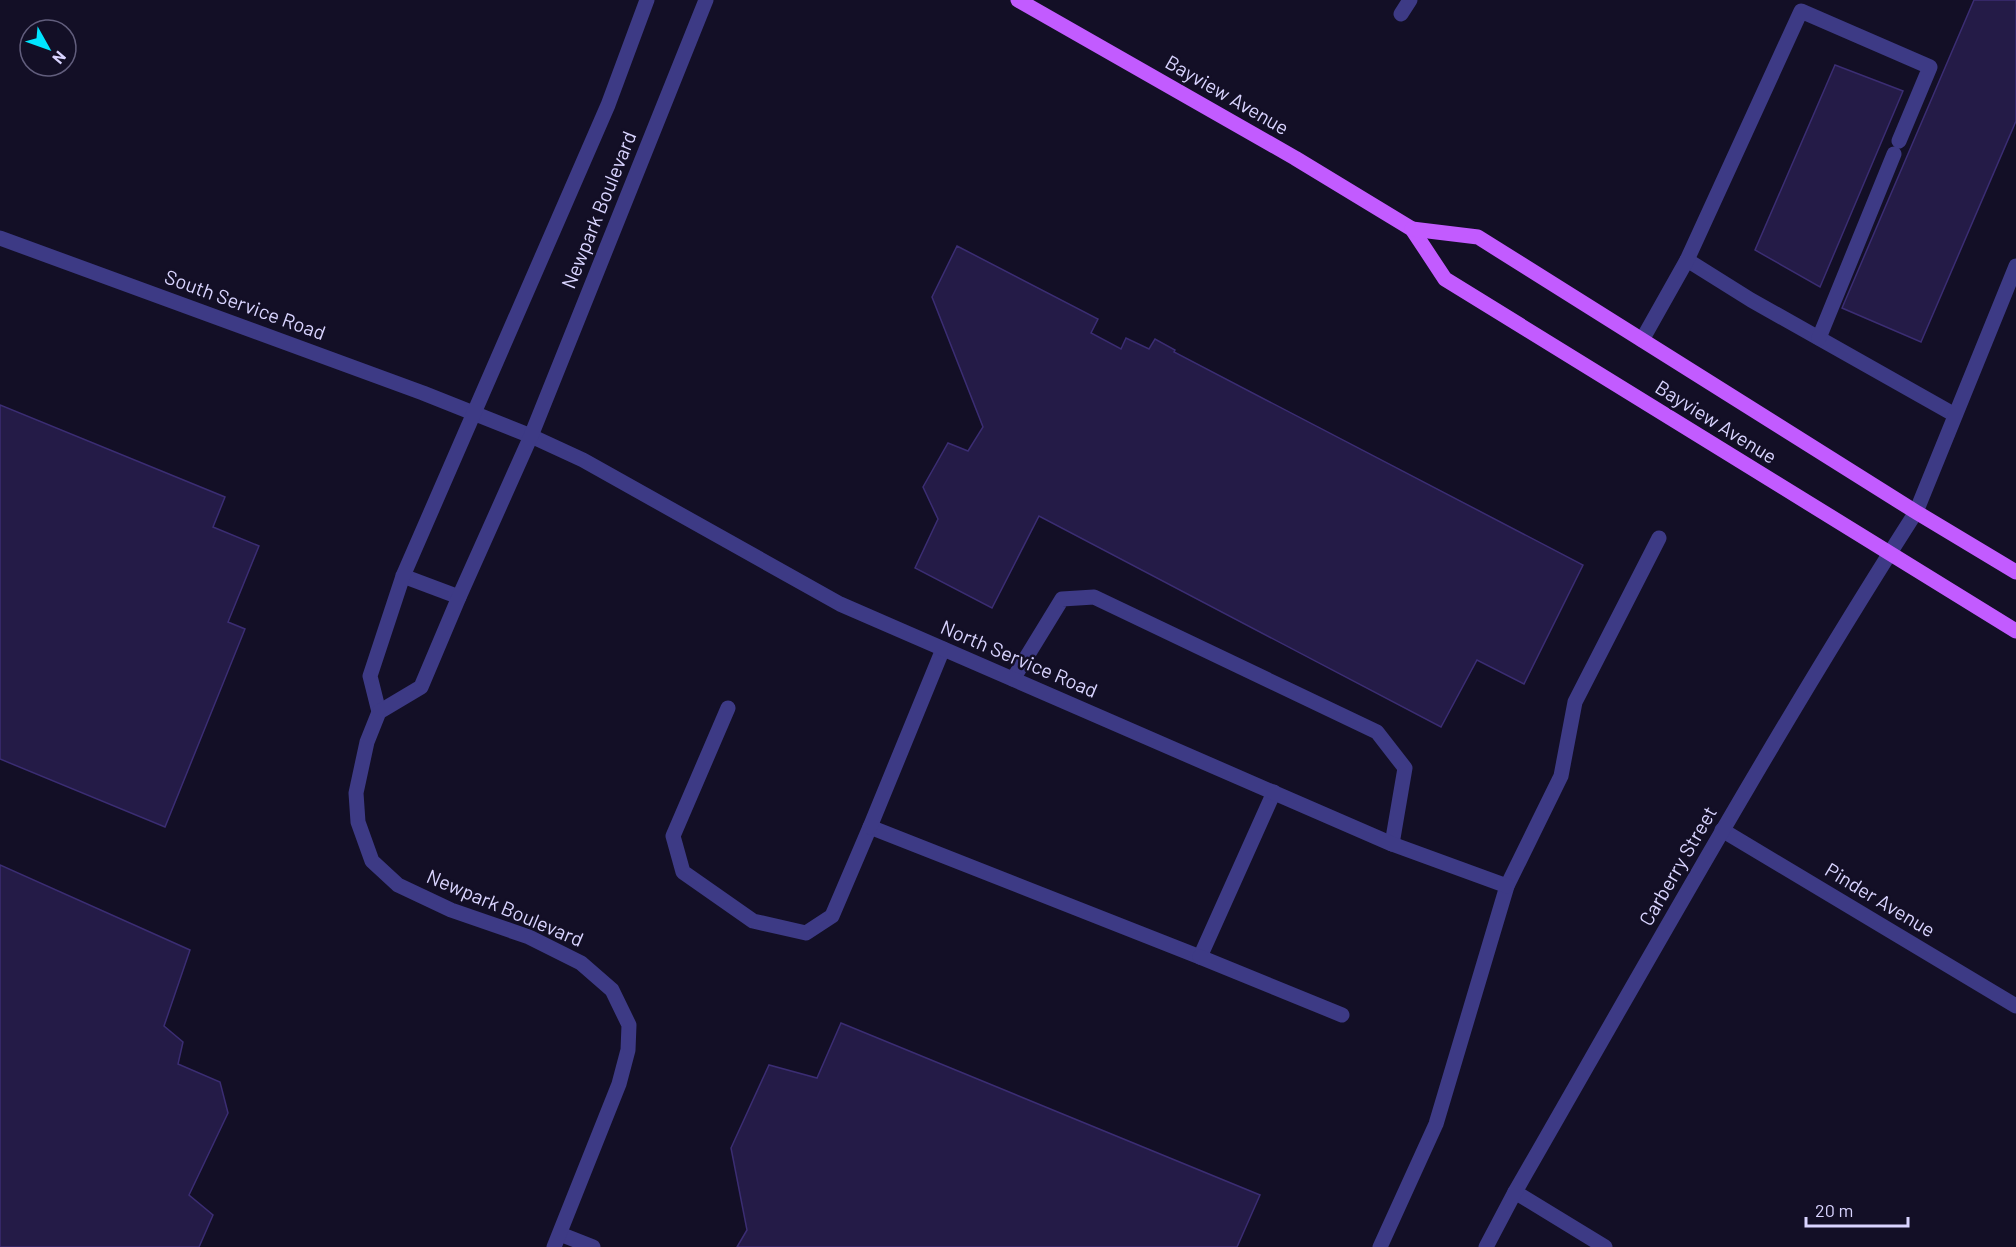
<svg xmlns="http://www.w3.org/2000/svg" width="2016" height="1247" font-family="Barlow,sans-serif">
	<style>
		.building { fill: #241b47; stroke: #3b2d73; stroke-width: 1.5 }
		.lines { fill: none; stroke-linecap: round; stroke-linejoin: round }
		.service { stroke: #3d3a85; stroke-width: 15 }
		.minor { stroke: #3d3a85; stroke-width: 15 }
		.primary { stroke: #c25bff; stroke-width: 15 }
		.labels { text-anchor: middle; stroke-width: 5; stroke-linejoin: round; paint-order: stroke }
		.street-label { font-size: 20px; fill: #d9d4ff; stroke: #130f26 }
	</style>
	<rect width="100%" height="100%" fill="#130f26"/>
	<!-- building -->
	<g class="building">
		<polygon points="1974,0 2016,0 2016,121 1921,342 1842,308"/>
		<polygon points="1835,65 1903,91 1820,287 1755,250"/>
		<polygon points="957,246 1098,319 1091,333 1121,349 1126,338 1149,349 1155,339 1175,350 1174,352 1583,565 1524,684 1477,660 1441,727 1039,516 992,608 915,568 938,519 923,487 948,443 968,451 983,427 932,297"/>
		<polygon points="0,405 225,497 213,527 259,546 228,622 245,629 165,827 0,759"/>
		<polygon points="0,865 190,950 164,1026 183,1042 178,1064 220,1082 228,1113 189,1195 213,1215 199,1247 0,1247"/>
		<polygon points="841,1023 1260,1195 1237,1247 737,1247 747,1230 731,1148 769,1065 817,1078"/>
	</g>
	<g class="lines">
		<!-- service -->
		<g class="service">
			<polyline points="1687,260 1751,300 1955,415"/>
			<polyline points="1819,338 1894,154"/>
			<polyline points="1642,340 1687,260 1801,11 1930,67 1899,141"/>
			<polyline points="1916,512 2016,266"/>
			<polyline points="1013,679 1062,599 1094,597 1377,732 1405,768 1392,844"/>
			<polyline points="728,708 673,836 683,872 753,921 806,933 832,916 870,827 1200,957 1274,792"/>
			<polyline points="870,827 943,649"/>
			<polyline points="1200,957 1342,1015"/>
			<polyline points="560,1234 593,1247"/>
			<polyline points="1380,1247 1436,1124 1507,886 1561,776 1575,702 1659,538"/>
		</g>
		<!-- minor -->
		<g class="minor">
			<polyline points="1401,14 1410,0"/>
			<polyline points="0,238 423,393 531,436 583,460 840,604 1392,844 1507,886"/>
			<polyline points="403,576 459,597"/>
			<polyline points="379,712 370,676 403,576 608,105 647,0"/>
			<polyline points="1722,830 2016,1006"/>
			<polyline points="1515,1192 1605,1247"/>
			<polyline points="554,1247 619,1084 628,1050 629,1025 612,990 581,963 529,937 451,910 398,885 372,861 358,822 356,793 367,742 379,712 421,687 459,597 531,436 706,0"/>
			<path d="M1486,1247L1515,1192C1646,964 1774,734 1916,512"/>
		</g>
		<!-- primary -->
		<g class="primary">
			<polyline points="1018,0 1295,158 1412,229 1445,279 2016,631"/>
			<polyline points="1412,229 1478,237 1916,512 2016,572"/>
		</g>
	</g>
	<g class="labels">
		<!-- street labels -->
		<g class="street-label">
			<text transform="translate(1227 95) rotate(30)" y="7">Bayview Avenue</text>
			<text transform="translate(599 210) rotate(-68)" y="7">Newpark Boulevard</text>
			<text transform="translate(245 305) rotate(20)" y="7">South Service Road</text>
			<text transform="translate(1716 422) rotate(32)" y="7">Bayview Avenue</text>
			<text transform="translate(1019 659) rotate(23)" y="7">North Service Road</text>
			<text transform="translate(1678 866) rotate(-60)" y="7">Carberry Street</text>
			<text transform="translate(1880 900) rotate(31)" y="7">Pinder Avenue</text>
			<text transform="translate(505 908) rotate(23)" y="7">Newpark Boulevard</text>
		</g>
	</g>
	<!-- north arrow -->
	<g transform="translate(48 48) rotate(130)"><circle r="28" fill="#130f26" stroke="#625e7d" stroke-width="1.5"/>
	<path d="M0-4.5L10 22L0 15L-10 22Z" fill="#00e5ff"/>
	<text y="-9" font-size="16" font-weight="bold" text-anchor="middle" fill="#d9d4ff">N</text>
	</g>
	<!-- scale -->
	<path d="M1806 1217v9h102v-9" fill="none" stroke="#d9d4ff" stroke-width="3"/>
	<text x="1815" y="1217" font-size="18" fill="#d9d4ff" stroke="#130f26" stroke-width="4.5" paint-order="stroke">20 m</text>
</svg>
